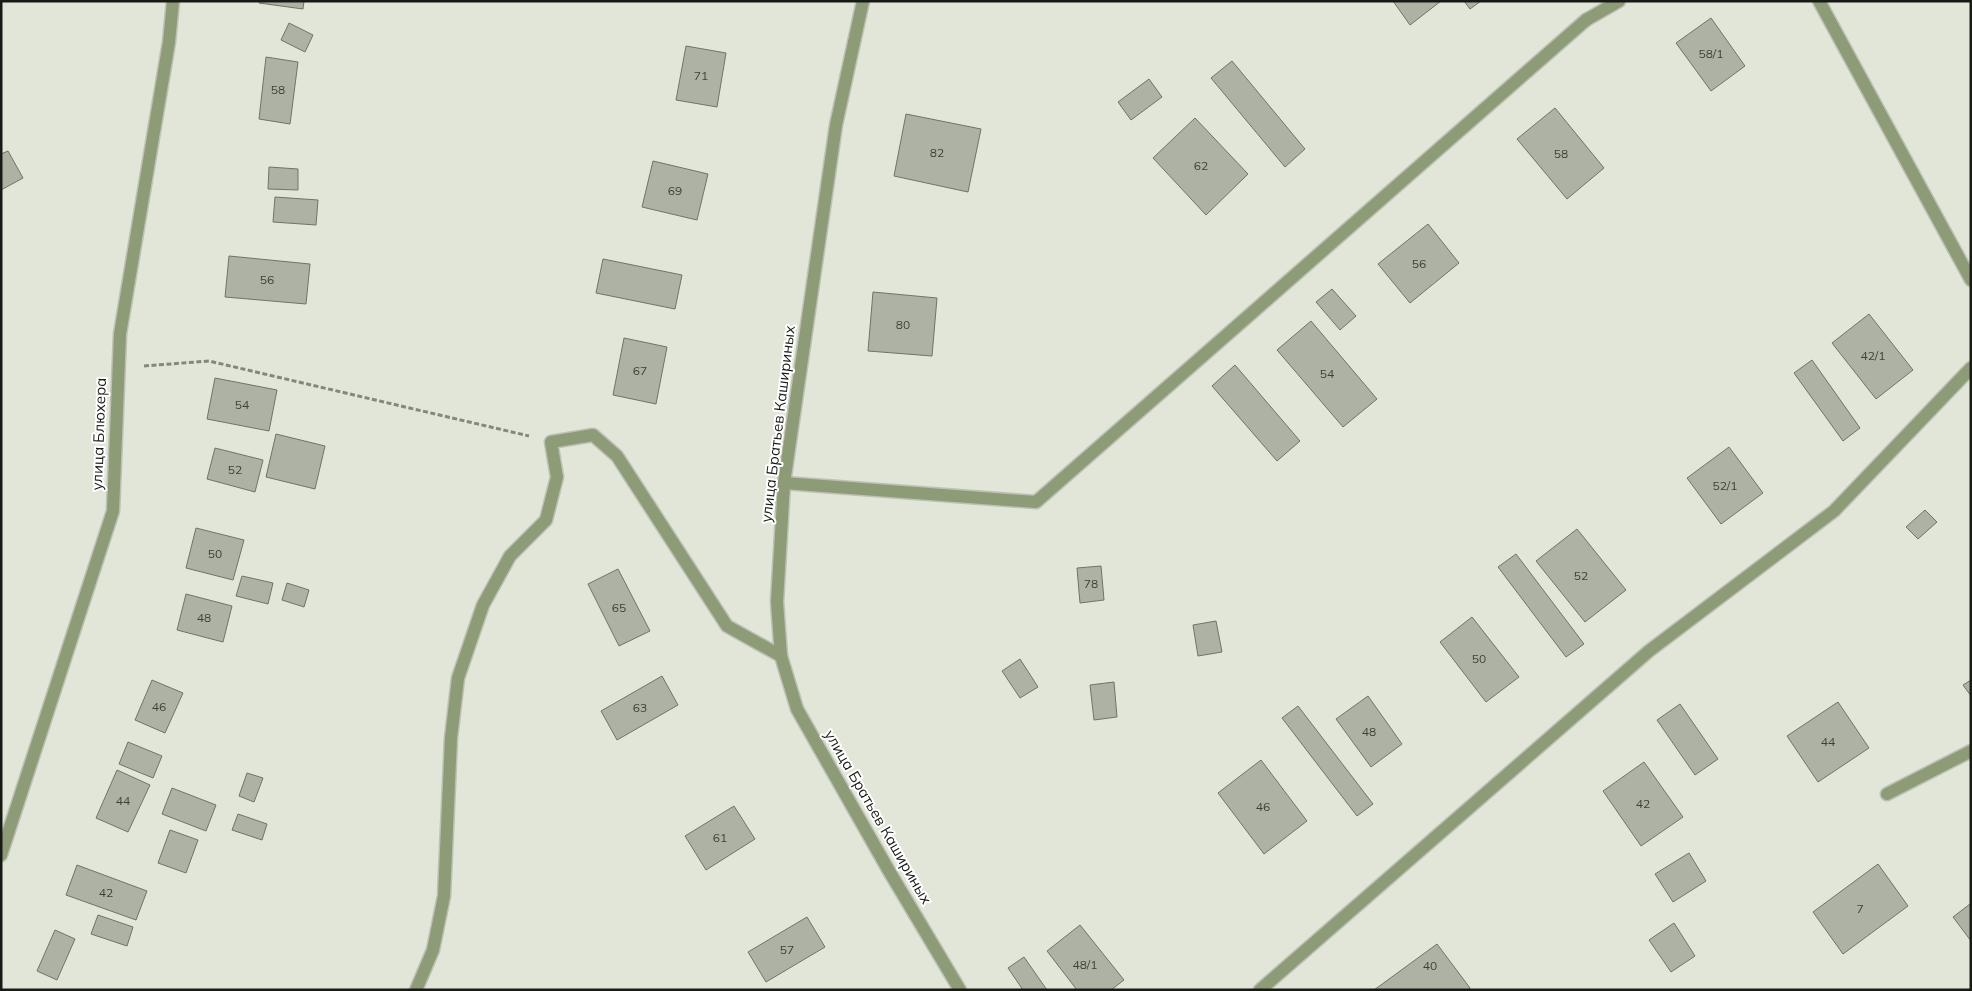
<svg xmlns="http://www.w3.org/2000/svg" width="1972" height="991" font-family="Mulish,sans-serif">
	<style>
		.building { fill: #adb2a4; stroke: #6f7467 }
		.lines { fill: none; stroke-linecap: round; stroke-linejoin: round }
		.lane-casing { stroke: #bdc1b5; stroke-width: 15 }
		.street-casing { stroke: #bdc1b5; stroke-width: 15 }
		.path { stroke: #84877e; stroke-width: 3; stroke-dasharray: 5 2.5; stroke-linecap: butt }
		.lane { stroke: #8d9b77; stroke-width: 12 }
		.street { stroke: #8d9b77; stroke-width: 12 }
		.labels { text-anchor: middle; stroke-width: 4; stroke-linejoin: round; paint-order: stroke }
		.number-label { font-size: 12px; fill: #3d4039 }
		.street-label { font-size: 15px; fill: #181a15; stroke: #fff }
	</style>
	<rect width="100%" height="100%" fill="#e1e6d8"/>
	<!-- building -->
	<g class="building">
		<polygon points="260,1 304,1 303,9 259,3"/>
		<polygon points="1393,1 1441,1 1410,25"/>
		<polygon points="1464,1 1481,1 1470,9"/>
		<polygon points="1711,18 1745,66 1711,91 1676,43"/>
		<polygon points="289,23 313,35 305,52 281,40"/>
		<polygon points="686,46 726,53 717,107 676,100"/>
		<polygon points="266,57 298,62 290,124 259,119"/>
		<polygon points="1232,61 1305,149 1285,167 1211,78"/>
		<polygon points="1149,79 1162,97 1131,120 1118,102"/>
		<polygon points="1555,108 1604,168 1567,199 1517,139"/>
		<polygon points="906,114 981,129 968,192 894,176"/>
		<polygon points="1195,118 1248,174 1206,215 1153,158"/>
		<polygon points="8,151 23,178 1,190 1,154"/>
		<polygon points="653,161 708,174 697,220 642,207"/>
		<polygon points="269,167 298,169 298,190 268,189"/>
		<polygon points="275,197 318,200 316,225 273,222"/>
		<polygon points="1428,224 1459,263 1410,303 1378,264"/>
		<polygon points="229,256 310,264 306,304 225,297"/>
		<polygon points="603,259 682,275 675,309 596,293"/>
		<polygon points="1332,289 1356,316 1340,330 1316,302"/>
		<polygon points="873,292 937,298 932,356 868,351"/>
		<polygon points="1869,314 1913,370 1876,399 1832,343"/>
		<polygon points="1311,321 1377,399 1343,427 1277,350"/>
		<polygon points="624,338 667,347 656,404 613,395"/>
		<polygon points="1812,360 1860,428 1843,441 1794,373"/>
		<polygon points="1235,365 1300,441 1277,461 1212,386"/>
		<polygon points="215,378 277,390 269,431 207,419"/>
		<polygon points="276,434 325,446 315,489 266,477"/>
		<polygon points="1729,447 1763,493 1721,524 1687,478"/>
		<polygon points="215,448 263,460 255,492 207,479"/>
		<polygon points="1925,510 1937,522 1918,539 1906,527"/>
		<polygon points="196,528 244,540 233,580 186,568"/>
		<polygon points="1577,529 1626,590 1585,622 1536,561"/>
		<polygon points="1516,554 1584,644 1566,657 1498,567"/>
		<polygon points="1101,566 1104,600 1080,603 1077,568"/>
		<polygon points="618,569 650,631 619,646 588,584"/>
		<polygon points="242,576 273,583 268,604 236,596"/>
		<polygon points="287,583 309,590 304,607 282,600"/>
		<polygon points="186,594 232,606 223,642 177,630"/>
		<polygon points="1472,617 1519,677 1486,702 1440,642"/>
		<polygon points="1216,621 1222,652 1198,656 1193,625"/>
		<polygon points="1020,659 1038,687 1020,698 1002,671"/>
		<polygon points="662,676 678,705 617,740 601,711"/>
		<polygon points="152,680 183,693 165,733 135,720"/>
		<polygon points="1971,680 1971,696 1963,685"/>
		<polygon points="1114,682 1117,717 1094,720 1090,685"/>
		<polygon points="1368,696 1402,744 1371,767 1336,719"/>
		<polygon points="1838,702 1869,748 1818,782 1787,736"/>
		<polygon points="1680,704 1718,759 1695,775 1657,720"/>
		<polygon points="1298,706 1373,804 1357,816 1282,718"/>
		<polygon points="128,742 162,756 153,778 119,764"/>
		<polygon points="1261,760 1307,821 1264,854 1218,793"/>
		<polygon points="1644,762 1683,817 1641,846 1603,791"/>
		<polygon points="117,770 150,785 128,832 96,818"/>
		<polygon points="247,773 263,778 254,802 239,796"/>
		<polygon points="172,788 216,805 206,831 162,814"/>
		<polygon points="734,806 755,839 706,870 685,836"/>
		<polygon points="238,814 267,824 262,840 232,830"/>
		<polygon points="170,830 198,840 186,873 158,863"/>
		<polygon points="1689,853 1706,881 1673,902 1655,874"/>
		<polygon points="1878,864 1908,906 1843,954 1813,912"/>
		<polygon points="77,865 147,891 136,920 66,895"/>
		<polygon points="1970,904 1971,905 1971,941 1953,917"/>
		<polygon points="98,915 133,927 127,946 91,934"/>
		<polygon points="807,917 825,947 766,982 748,952"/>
		<polygon points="1674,923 1695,956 1671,972 1649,940"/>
		<polygon points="1080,925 1124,980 1111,990 1077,990 1047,951"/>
		<polygon points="55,930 75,939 57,980 37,971"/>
		<polygon points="1437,944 1470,988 1467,990 1374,990"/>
		<polygon points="1024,957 1047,990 1023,990 1008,968"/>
	</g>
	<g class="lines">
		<defs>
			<g id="lane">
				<polyline points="1819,1 1971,280"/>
				<polyline points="1586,20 1619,1"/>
				<polyline points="1887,794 1971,751"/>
				<polyline points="416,990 433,950 444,896 451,738 458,678 483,605 510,556 546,520 557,477 551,442 593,435 617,456 727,626 781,656"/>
			</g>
			<g id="street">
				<polyline points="863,1 836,125 784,483 777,602 781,656 797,709 889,871 960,990"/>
				<polyline points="784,483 1036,502 1586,20"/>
				<polyline points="1,855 113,511 120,334 169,42 173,1"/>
				<polyline points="1260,990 1649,651 1834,511 1971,368"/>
			</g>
		</defs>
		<!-- lane casing -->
		<use href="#lane" class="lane-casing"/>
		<!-- street casing -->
		<use href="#street" class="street-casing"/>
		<!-- path -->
		<polyline class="path" points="144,366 209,361 529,436"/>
		<!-- lane -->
		<use href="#lane" class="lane"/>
		<!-- street -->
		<use href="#street" class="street"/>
	</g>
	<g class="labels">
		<!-- number labels -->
		<g class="number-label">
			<text x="1711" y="58">58/1</text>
			<text x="701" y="80">71</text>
			<text x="278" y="94">58</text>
			<text x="937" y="157">82</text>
			<text x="1561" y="158">58</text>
			<text x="1201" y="170">62</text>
			<text x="675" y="195">69</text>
			<text x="1419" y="268">56</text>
			<text x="267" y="284">56</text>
			<text x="903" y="329">80</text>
			<text x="1873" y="360">42/1</text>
			<text x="640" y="375">67</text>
			<text x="1327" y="378">54</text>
			<text x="242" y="409">54</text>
			<text x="235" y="474">52</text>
			<text x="1725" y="490">52/1</text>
			<text x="215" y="558">50</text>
			<text x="1581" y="580">52</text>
			<text x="1091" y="588">78</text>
			<text x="619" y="612">65</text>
			<text x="204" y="622">48</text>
			<text x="1479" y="663">50</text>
			<text x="159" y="711">46</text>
			<text x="640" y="712">63</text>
			<text x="1369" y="736">48</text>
			<text x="1828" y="746">44</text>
			<text x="123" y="805">44</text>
			<text x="1643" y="808">42</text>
			<text x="1263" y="811">46</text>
			<text x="720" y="842">61</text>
			<text x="106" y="897">42</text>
			<text x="1860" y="913">7</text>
			<text x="787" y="954">57</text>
			<text x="1085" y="969">48/1</text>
			<text x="1430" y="970">40</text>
		</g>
		<!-- street labels -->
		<g class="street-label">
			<text transform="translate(778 424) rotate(-83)" y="5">улица Братьев Кашириных</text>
			<text transform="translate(99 434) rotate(-88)" y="5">улица Блюхера</text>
			<text transform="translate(878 817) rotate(60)" y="5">улица Братьев Кашириных</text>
		</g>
	</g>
	<!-- border -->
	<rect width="1972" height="991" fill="none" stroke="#181a15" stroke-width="5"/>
</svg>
